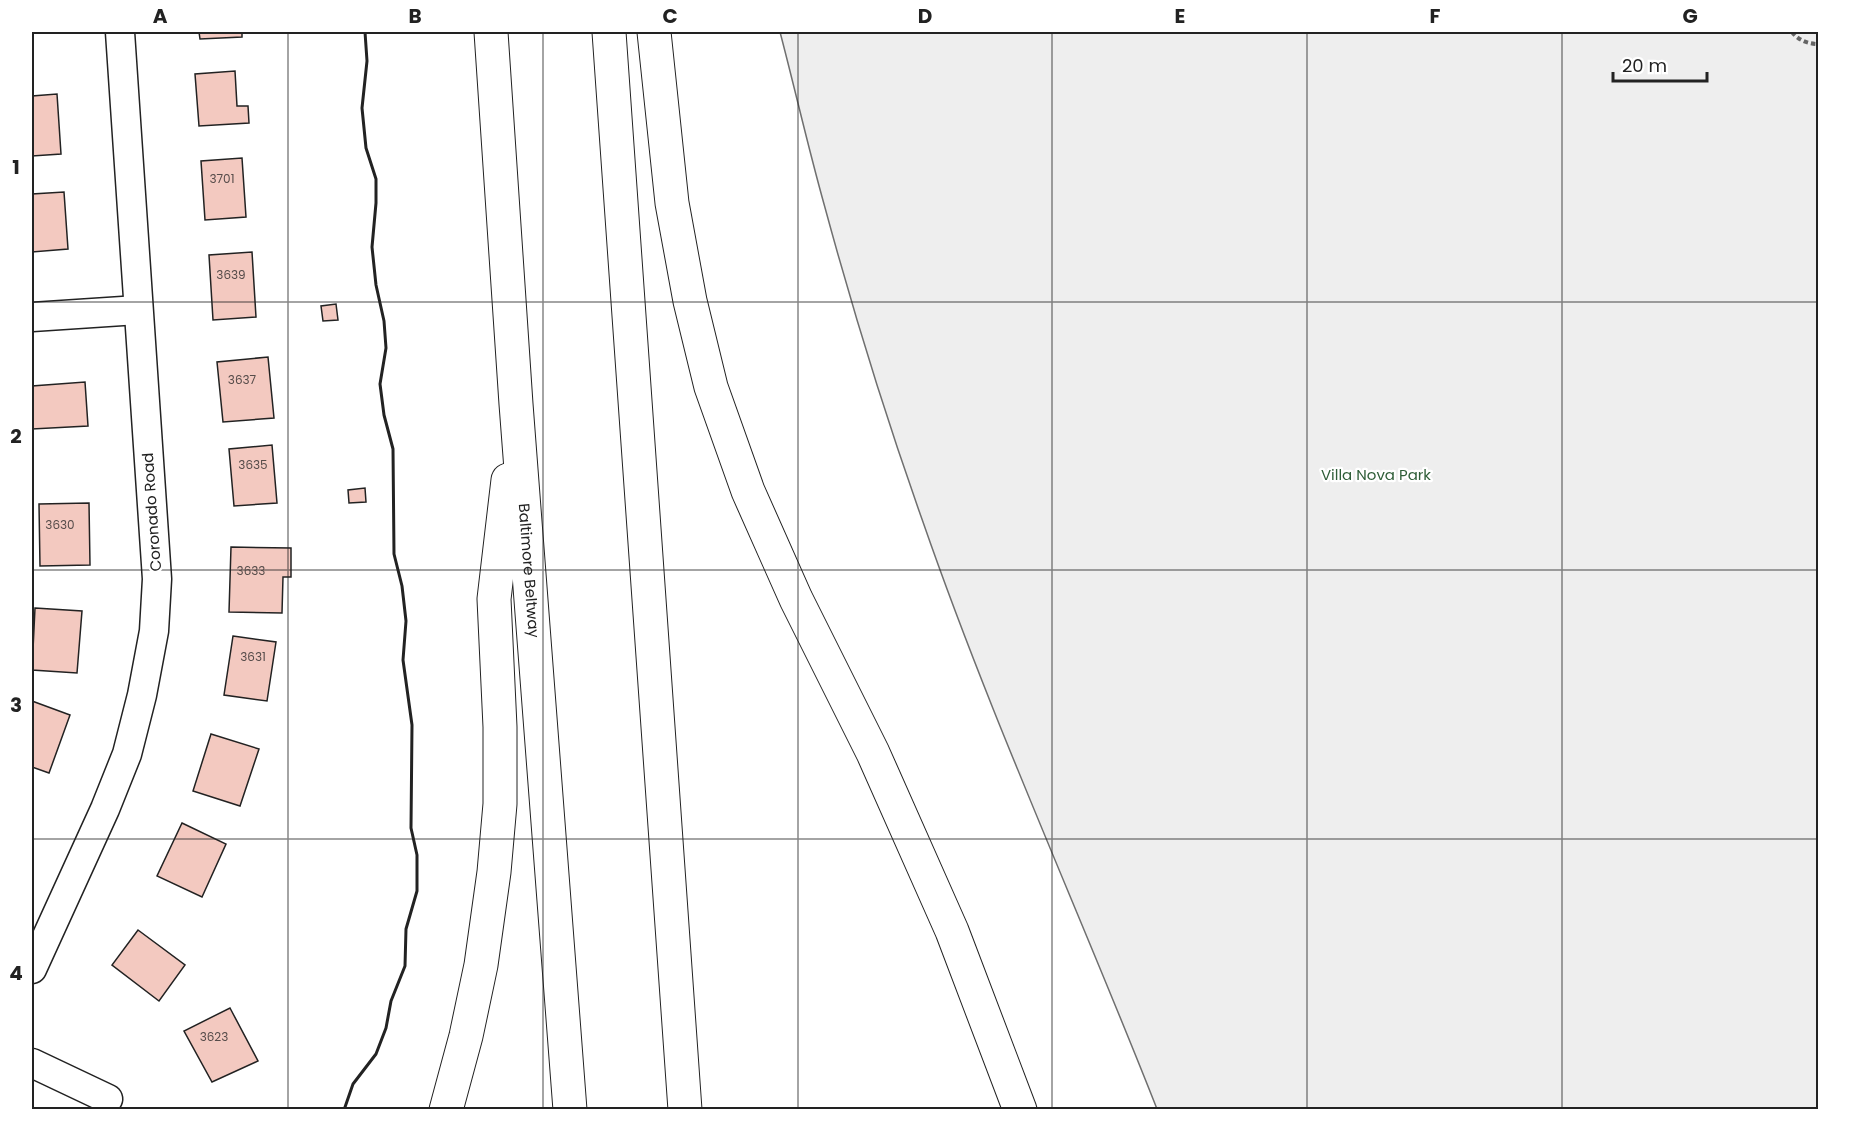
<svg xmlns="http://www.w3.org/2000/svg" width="1850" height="1141" font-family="Poppins,sans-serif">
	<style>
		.green { fill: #eee; stroke: #6f6f6f; stroke-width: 1.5 }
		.building { fill: #f3c9c0; stroke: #222; stroke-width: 1.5 }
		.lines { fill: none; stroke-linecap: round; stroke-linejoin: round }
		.street-casing { stroke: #222; stroke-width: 31 }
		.highway-casing { stroke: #222; stroke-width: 35 }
		.path { stroke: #646464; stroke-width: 4; stroke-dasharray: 4.5 3; stroke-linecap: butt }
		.street { stroke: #fff; stroke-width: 28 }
		.highway { stroke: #fff; stroke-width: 33 }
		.wall { stroke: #222; stroke-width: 3 }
		.grid { fill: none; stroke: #222; stroke-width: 1.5; stroke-opacity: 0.55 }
		.labels { text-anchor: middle; stroke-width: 4.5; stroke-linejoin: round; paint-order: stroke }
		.number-label { font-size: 12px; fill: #564c4a }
		.park-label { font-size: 15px; fill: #2f5e38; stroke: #fff }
		.street-label { font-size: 15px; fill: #222; stroke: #fff }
		.neatline { fill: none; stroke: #222; stroke-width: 2 }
		.grid-label { font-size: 20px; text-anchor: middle; font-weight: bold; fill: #222 }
	</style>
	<rect width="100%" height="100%" fill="#fff"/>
	<!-- green -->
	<path class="green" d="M780,32H1818V1109H1157C1080,913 992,721 923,522C886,418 853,311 824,204C808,147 795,89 780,32Z"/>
	<!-- building -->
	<g class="building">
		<polygon points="199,32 242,32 242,37 200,39"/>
		<polygon points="235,71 237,106 248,106 249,123 199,126 195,74"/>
		<polygon points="57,94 61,154 32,156 32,96"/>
		<polygon points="242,158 246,217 205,220 201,161"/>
		<polygon points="64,192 68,249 32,252 32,194"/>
		<polygon points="252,252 256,317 213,320 209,255"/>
		<polygon points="336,304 338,320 323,321 321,306"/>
		<polygon points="268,357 274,418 223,422 217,362"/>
		<polygon points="85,382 88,426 32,429 32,386"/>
		<polygon points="272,445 277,503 234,506 229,449"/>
		<polygon points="365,488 366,502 349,503 348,490"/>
		<polygon points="89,503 90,565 40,566 39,504"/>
		<polygon points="231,547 291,548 291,577 283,577 282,613 229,612"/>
		<polygon points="35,608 82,611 77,673 32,670"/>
		<polygon points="233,636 276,642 267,701 224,695"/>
		<polygon points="32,701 70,715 49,773 32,767"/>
		<polygon points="211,734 259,749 240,806 193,791"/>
		<polygon points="182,823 226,844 202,897 157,876"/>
		<polygon points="138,930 185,965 159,1001 112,965"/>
		<polygon points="230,1008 258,1061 212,1082 184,1031"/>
	</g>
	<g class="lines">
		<defs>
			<g id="street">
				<polyline points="32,317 138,310"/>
				<polyline points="32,969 105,809 127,754 142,695 154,631 157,579 120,32"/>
				<polyline points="32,1063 108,1099"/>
			</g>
			<g id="highway">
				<path id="s1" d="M491,32L516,404L570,1110"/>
				<polyline points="609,32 685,1110"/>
				<polyline points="654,32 672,203 690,301 711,387 748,491 796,599 873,753 952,931 1020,1110"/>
				<polyline points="446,1110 466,1036 481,965 494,872 500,804 500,727 494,599 508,480"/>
			</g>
		</defs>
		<!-- street casing -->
		<use href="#street" class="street-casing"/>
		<!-- highway casing -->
		<use href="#highway" class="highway-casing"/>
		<!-- path -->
		<path class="path" d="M1792,32C1798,40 1808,44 1818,44"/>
		<!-- street -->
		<use href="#street" class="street"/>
		<!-- highway -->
		<use href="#highway" class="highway"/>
		<!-- wall -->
		<polyline class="wall" points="344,1110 353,1084 376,1054 386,1028 391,1001 405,966 406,929 417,891 417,855 411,828 412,725 403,660 406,621 402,586 394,554 393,449 384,415 380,384 386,348 384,321 376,285 372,247 376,203 376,179 366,148 362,108 367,61 365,32"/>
	</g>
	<!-- grid -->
	<path class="grid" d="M288,32V1110M543,32V1110M798,32V1110M1052,32V1110M1307,32V1110M1562,32V1110M32,302H1818M32,570H1818M32,839H1818"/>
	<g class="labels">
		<!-- number labels -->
		<g class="number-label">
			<text x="222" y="183">3701</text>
			<text x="231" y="279">3639</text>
			<text x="242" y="384">3637</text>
			<text x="253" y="469">3635</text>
			<text x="60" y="529">3630</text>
			<text x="251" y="575">3633</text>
			<text x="253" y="661">3631</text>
			<text x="214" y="1041">3623</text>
		</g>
		<!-- park labels -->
		<g class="park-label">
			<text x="1376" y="480">Villa Nova Park</text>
		</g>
		<!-- street labels -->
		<g class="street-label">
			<text transform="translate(152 512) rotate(-94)" y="5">Coronado Road</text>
			<text dy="5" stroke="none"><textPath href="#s1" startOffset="540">Baltimore Beltway</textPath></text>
		</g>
	</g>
	<!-- border -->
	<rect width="1850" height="1141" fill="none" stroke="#ffffff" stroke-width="66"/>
	<!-- scale -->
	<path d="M1613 72v9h94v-9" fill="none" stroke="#222222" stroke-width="3"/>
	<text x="1622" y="72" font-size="18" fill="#222222" stroke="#ffffff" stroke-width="4.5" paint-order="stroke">20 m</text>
	<rect x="33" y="33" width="1784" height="1075" class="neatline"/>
	<g class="grid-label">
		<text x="160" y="23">A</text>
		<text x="415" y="23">B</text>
		<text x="670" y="23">C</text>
		<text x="925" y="23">D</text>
		<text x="1180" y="23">E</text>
		<text x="1435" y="23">F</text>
		<text x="1690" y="23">G</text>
		<text x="16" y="174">1</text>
		<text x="16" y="443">2</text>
		<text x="16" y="712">3</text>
		<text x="16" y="980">4</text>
	</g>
</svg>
